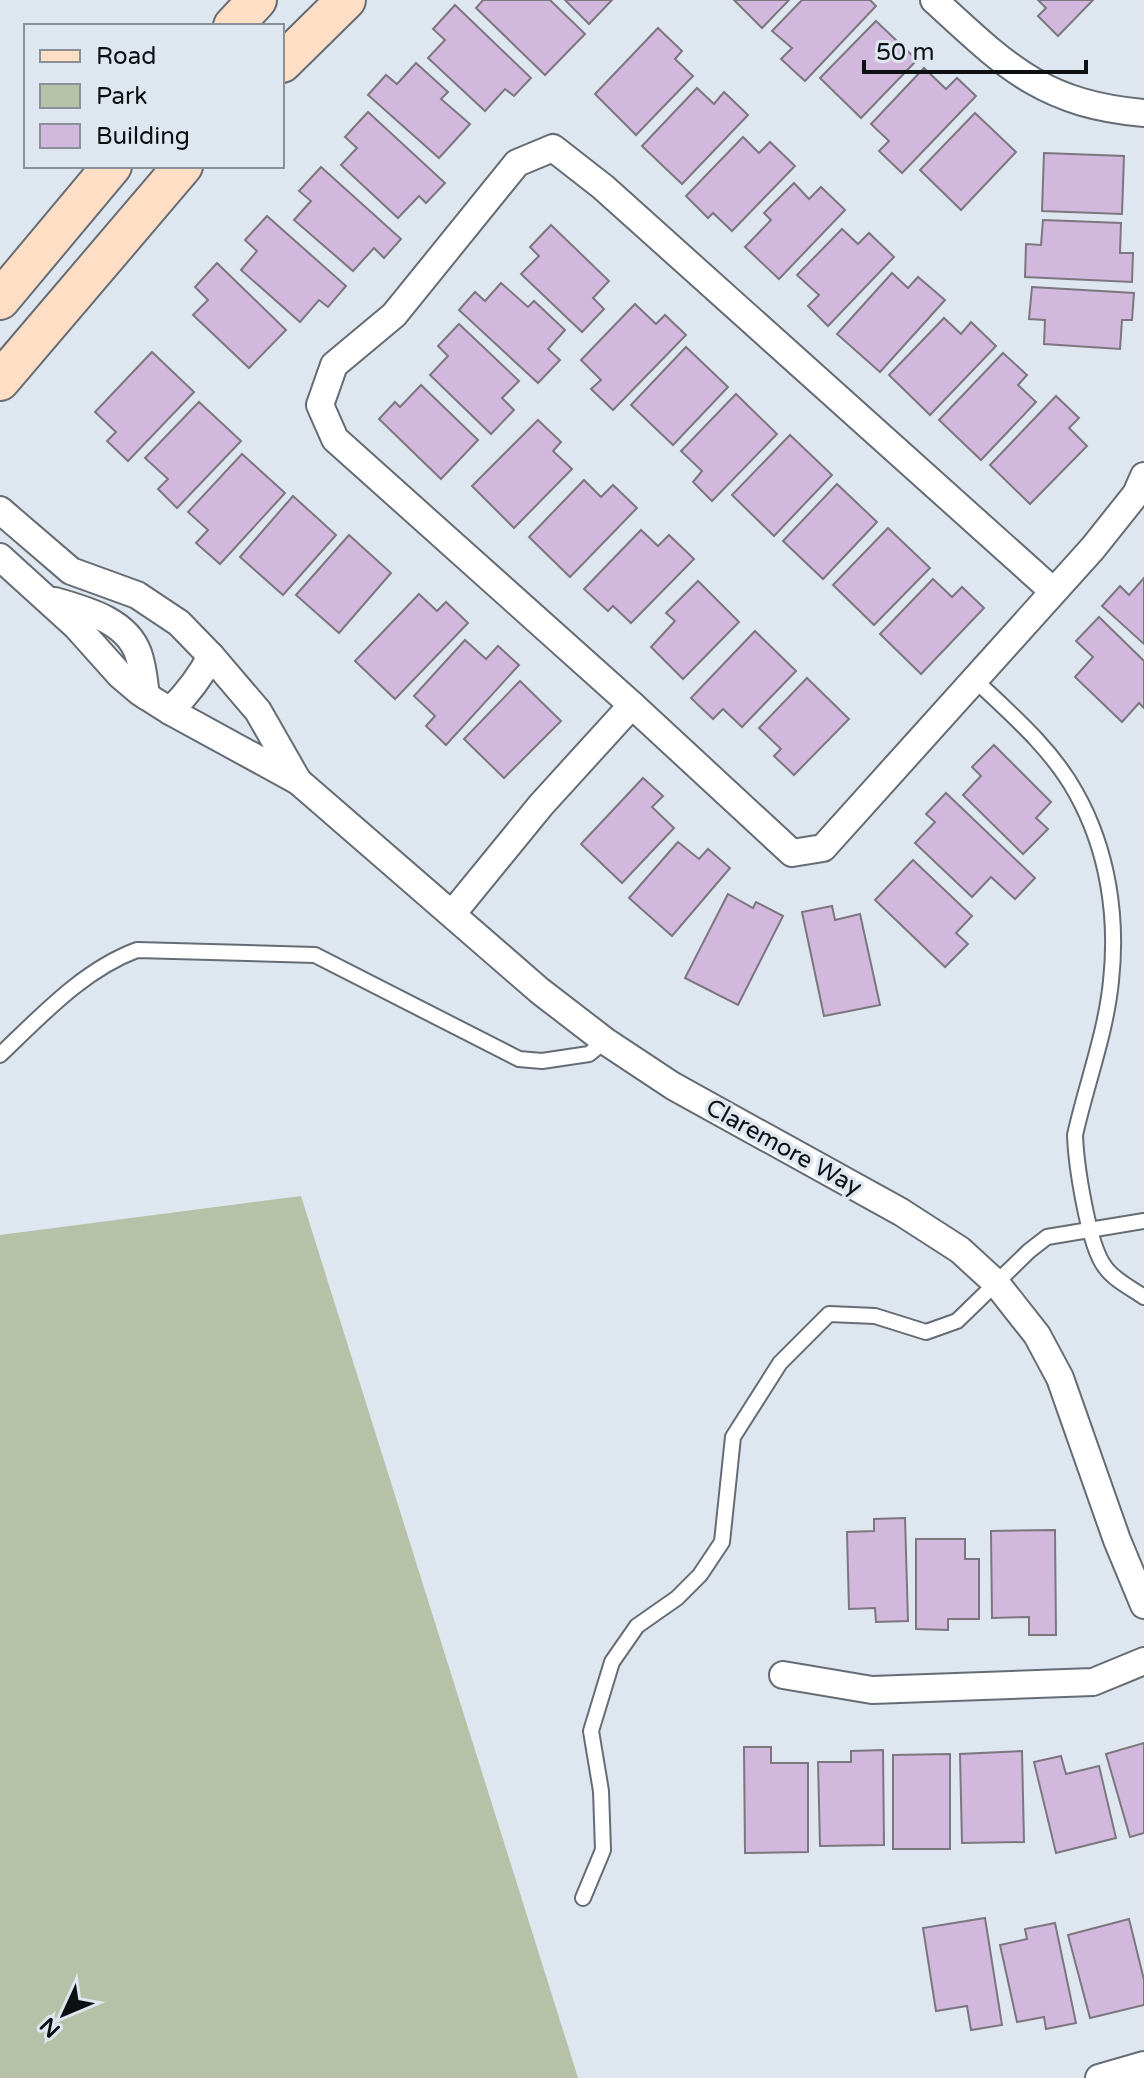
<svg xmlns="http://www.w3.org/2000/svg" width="1144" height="2078" font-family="'Varela Round',sans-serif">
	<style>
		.green { fill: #b6c1a7 }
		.building { fill: #d2b8dc; stroke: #7c767f; stroke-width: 2 }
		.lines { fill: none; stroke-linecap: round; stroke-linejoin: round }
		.service-casing { stroke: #656c74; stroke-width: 18 }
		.minor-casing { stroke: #656c74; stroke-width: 30 }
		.secondary-casing { stroke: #656c74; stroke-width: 42 }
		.service { stroke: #fff; stroke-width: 14 }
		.minor { stroke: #fff; stroke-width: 26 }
		.secondary { stroke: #fedec5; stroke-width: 38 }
		.labels { text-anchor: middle; stroke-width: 7; stroke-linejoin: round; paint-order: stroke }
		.street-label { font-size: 24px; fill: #0d1013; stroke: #dee6ef }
	</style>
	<rect width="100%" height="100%" fill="#dee6ef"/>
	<!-- green -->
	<polygon class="green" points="301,1196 578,2078 0,2078 0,1235"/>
	<!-- building -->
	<g class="building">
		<polygon points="483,0 550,0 585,34 545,75 476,8"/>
		<polygon points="565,0 612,0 589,24"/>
		<polygon points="734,0 789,0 762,28"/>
		<polygon points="802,0 870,0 876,6 805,81 781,59 792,48 772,31"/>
		<polygon points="1038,0 1093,0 1058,36 1038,16 1046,8"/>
		<polygon points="455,5 531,78 514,96 505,89 485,111 428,58 445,40 433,29"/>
		<polygon points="876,21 917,60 861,118 820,78"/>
		<polygon points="658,28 682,51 675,59 693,76 636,135 595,94"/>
		<polygon points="416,63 448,92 441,99 470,124 439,158 368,95 386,75 397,84"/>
		<polygon points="924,68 946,89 957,78 976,96 902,173 879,151 889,141 871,124"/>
		<polygon points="697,88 714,104 724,92 748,115 682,184 642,146"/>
		<polygon points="368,112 445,183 426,203 419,196 398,218 341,165 357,148 345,137"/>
		<polygon points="975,113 1016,152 961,210 920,170"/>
		<polygon points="743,137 759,153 770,142 795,166 732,231 713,213 708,218 686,196"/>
		<polygon points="1044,153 1124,156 1122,214 1042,211"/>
		<polygon points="321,167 401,239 384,258 374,248 353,271 294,220 311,201 299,191"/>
		<polygon points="794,183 809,199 821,187 845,210 779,279 745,247 771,220 764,213"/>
		<polygon points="267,216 346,286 328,307 319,300 300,322 241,270 257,251 245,240"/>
		<polygon points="1043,220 1121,223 1120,253 1133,253 1132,282 1025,277 1026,244 1041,245"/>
		<polygon points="551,225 609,281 593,298 604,309 582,332 521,274 539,256 530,247"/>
		<polygon points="842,229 858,244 869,233 894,257 828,326 808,306 819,295 797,275"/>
		<polygon points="217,263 286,330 249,368 193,315 208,300 195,287"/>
		<polygon points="892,273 908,288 918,277 945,300 880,372 837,334"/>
		<polygon points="501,283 528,307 534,301 565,330 548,349 560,360 538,383 459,310 475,292 485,301"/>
		<polygon points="1032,287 1134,293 1132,320 1122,320 1120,349 1044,344 1045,320 1029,319"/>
		<polygon points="635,304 656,324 665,315 686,335 613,410 591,389 601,380 581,360"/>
		<polygon points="944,318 961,334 971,322 996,346 930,415 889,375"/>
		<polygon points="459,324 519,381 502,398 514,410 491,434 430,375 448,356 438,346"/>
		<polygon points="686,347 728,387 673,445 631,405"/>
		<polygon points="152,352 194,392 128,461 107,441 116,432 95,412"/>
		<polygon points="1003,353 1027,375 1018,385 1036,402 981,460 939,420"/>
		<polygon points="421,385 478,440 441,479 379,419 395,402 400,407"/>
		<polygon points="736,394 777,434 712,501 693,482 702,471 681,451"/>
		<polygon points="1056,396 1079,418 1069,428 1087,446 1030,504 990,465"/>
		<polygon points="199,402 241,441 177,508 158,489 168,479 145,458"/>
		<polygon points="538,420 561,442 553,451 572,469 514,528 472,486"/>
		<polygon points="790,435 832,475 774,536 732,495"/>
		<polygon points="242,454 285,493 220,564 196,543 208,530 188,512"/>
		<polygon points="584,480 601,497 613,485 637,508 570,577 529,537"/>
		<polygon points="837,484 877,522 823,579 783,541"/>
		<polygon points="293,496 336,535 283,595 240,557"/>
		<polygon points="888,528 930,568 874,625 833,585"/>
		<polygon points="641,530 658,546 669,535 694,559 631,623 613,606 608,611 584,589"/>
		<polygon points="349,535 391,573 339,633 296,595"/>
		<polygon points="1144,578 1144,644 1102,606 1120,586 1129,595"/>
		<polygon points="933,579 952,597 962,587 984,608 921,674 880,634"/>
		<polygon points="698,581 739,622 683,679 651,647 675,621 666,613"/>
		<polygon points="419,594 437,611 446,602 468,623 395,699 355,661"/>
		<polygon points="1099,617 1144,661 1144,708 1139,703 1122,722 1075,677 1093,657 1076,641"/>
		<polygon points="755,631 796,671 742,727 723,709 713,719 691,698"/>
		<polygon points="465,640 486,659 498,646 519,665 446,745 426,726 435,716 414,696"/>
		<polygon points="807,678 849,719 794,775 774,756 781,749 759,728"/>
		<polygon points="520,681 561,721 504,778 464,739"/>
		<polygon points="994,745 1051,802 1036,818 1048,829 1023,854 963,795 981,776 972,767"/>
		<polygon points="643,778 663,796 652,807 674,828 622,883 581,844"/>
		<polygon points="946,793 1035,878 1015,899 991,877 972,897 915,843 935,822 926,814"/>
		<polygon points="678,842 699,859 708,849 730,868 672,936 629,898"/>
		<polygon points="913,860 972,916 956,933 968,944 945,967 875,900"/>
		<polygon points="728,894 753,908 756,902 783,916 738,1005 685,978"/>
		<polygon points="832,906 835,920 860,914 880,1005 824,1016 802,912"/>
		<polygon points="905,1518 908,1621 876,1622 875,1608 849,1609 847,1532 874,1531 874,1519"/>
		<polygon points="1055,1530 1056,1635 1029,1635 1029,1617 992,1618 991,1531"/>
		<polygon points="916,1539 965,1539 965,1559 979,1559 979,1619 948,1619 948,1630 916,1629"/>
		<polygon points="1144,1743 1144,1833 1130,1837 1106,1754"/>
		<polygon points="744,1747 771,1747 771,1763 808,1763 808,1852 745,1853"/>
		<polygon points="883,1750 884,1845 820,1846 818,1762 851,1762 851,1751"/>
		<polygon points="1022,1751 1024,1842 962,1843 960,1754"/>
		<polygon points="950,1754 950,1849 893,1849 893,1755"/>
		<polygon points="1061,1756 1066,1774 1099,1766 1116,1838 1056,1853 1034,1762"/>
		<polygon points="985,1918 1002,2025 971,2030 967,2006 936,2011 923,1928"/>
		<polygon points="1129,1919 1144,1980 1144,2005 1090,2018 1068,1935"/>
		<polygon points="1055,1923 1076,2023 1046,2029 1044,2017 1017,2022 1000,1945 1027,1939 1025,1929"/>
	</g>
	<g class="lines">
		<defs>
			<g id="service">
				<path d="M975,680C1011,714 1052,749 1076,793C1108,850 1118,917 1111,981C1106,1033 1086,1085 1075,1135C1076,1164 1088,1245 1105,1267C1114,1280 1131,1288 1144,1297"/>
				<path d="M0,1055C41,1016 83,970 137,950L315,955L519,1059L542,1061L589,1054L605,1041"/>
				<polyline points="583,1898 603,1850 601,1791 591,1731 612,1662 637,1626 677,1598 700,1575 722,1542 733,1437 780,1363 829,1314 875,1316 926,1332 957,1321 1029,1251 1047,1237 1144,1221"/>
			</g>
			<g id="minor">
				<path d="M934,0C1006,66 1042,104 1144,113"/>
				<path d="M0,510L71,571L137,595L179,623L211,656C200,678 187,694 170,711L140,692L120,675L77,627L0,557"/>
				<polyline points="1053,591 603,187 553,148 517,163 394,315 334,365 320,405 335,439 632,705 792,853 823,848 1093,548 1136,494 1144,476"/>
				<path d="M55,601C85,610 126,620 138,653C143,666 144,682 146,696"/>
				<polyline points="170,711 298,781 258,711 211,656"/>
				<polyline points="298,781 540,991 605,1041 673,1086 901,1212 960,1250 996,1283 1037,1335 1060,1378 1117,1540 1144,1605"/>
				<polyline points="452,914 541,805 632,705"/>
				<polyline points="783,1675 872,1690 1093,1682 1144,1661"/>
				<polyline points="1099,2078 1144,2065"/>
			</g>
			<g id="secondary">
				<polyline points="233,26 257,0"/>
				<polyline points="282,63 346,0"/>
				<polyline points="0,300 112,166"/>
				<polyline points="0,381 183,166"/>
			</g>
		</defs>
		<!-- service casing -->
		<use href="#service" class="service-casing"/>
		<!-- minor casing -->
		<use href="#minor" class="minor-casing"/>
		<!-- secondary casing -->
		<use href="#secondary" class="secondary-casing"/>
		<!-- service -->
		<use href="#service" class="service"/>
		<!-- minor -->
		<use href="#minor" class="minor"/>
		<!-- secondary -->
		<use href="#secondary" class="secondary"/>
	</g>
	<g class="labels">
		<!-- street labels -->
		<g class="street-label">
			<text transform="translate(784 1147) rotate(29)" y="8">Claremore Way</text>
		</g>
	</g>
	<!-- legend -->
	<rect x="24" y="24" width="260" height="144" fill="#dee6ef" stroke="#8a9097" stroke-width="2"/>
	<rect x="40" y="50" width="40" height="12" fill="#fedec5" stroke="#8a9097" stroke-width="2"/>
	<text x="96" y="64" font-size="24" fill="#0d1013">Road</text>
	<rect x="40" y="84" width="40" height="24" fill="#b6c1a7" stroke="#8a9097" stroke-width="2"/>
	<text x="96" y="104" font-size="24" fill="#0d1013">Park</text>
	<rect x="40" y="124" width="40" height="24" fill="#d2b8dc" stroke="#8a9097" stroke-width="2"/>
	<text x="96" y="144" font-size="24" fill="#0d1013">Building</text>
	<!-- north arrow -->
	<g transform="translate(64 2014) rotate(226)" stroke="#dee6ef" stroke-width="6" paint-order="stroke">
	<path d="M0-6L14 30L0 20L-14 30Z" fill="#0d1013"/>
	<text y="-12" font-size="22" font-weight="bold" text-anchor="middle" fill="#0d1013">N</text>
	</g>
	<!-- scale -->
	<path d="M864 60v12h222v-12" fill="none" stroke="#0d1013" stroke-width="4"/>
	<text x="876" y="60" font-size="24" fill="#0d1013" stroke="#dee6ef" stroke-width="6" paint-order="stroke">50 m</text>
</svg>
